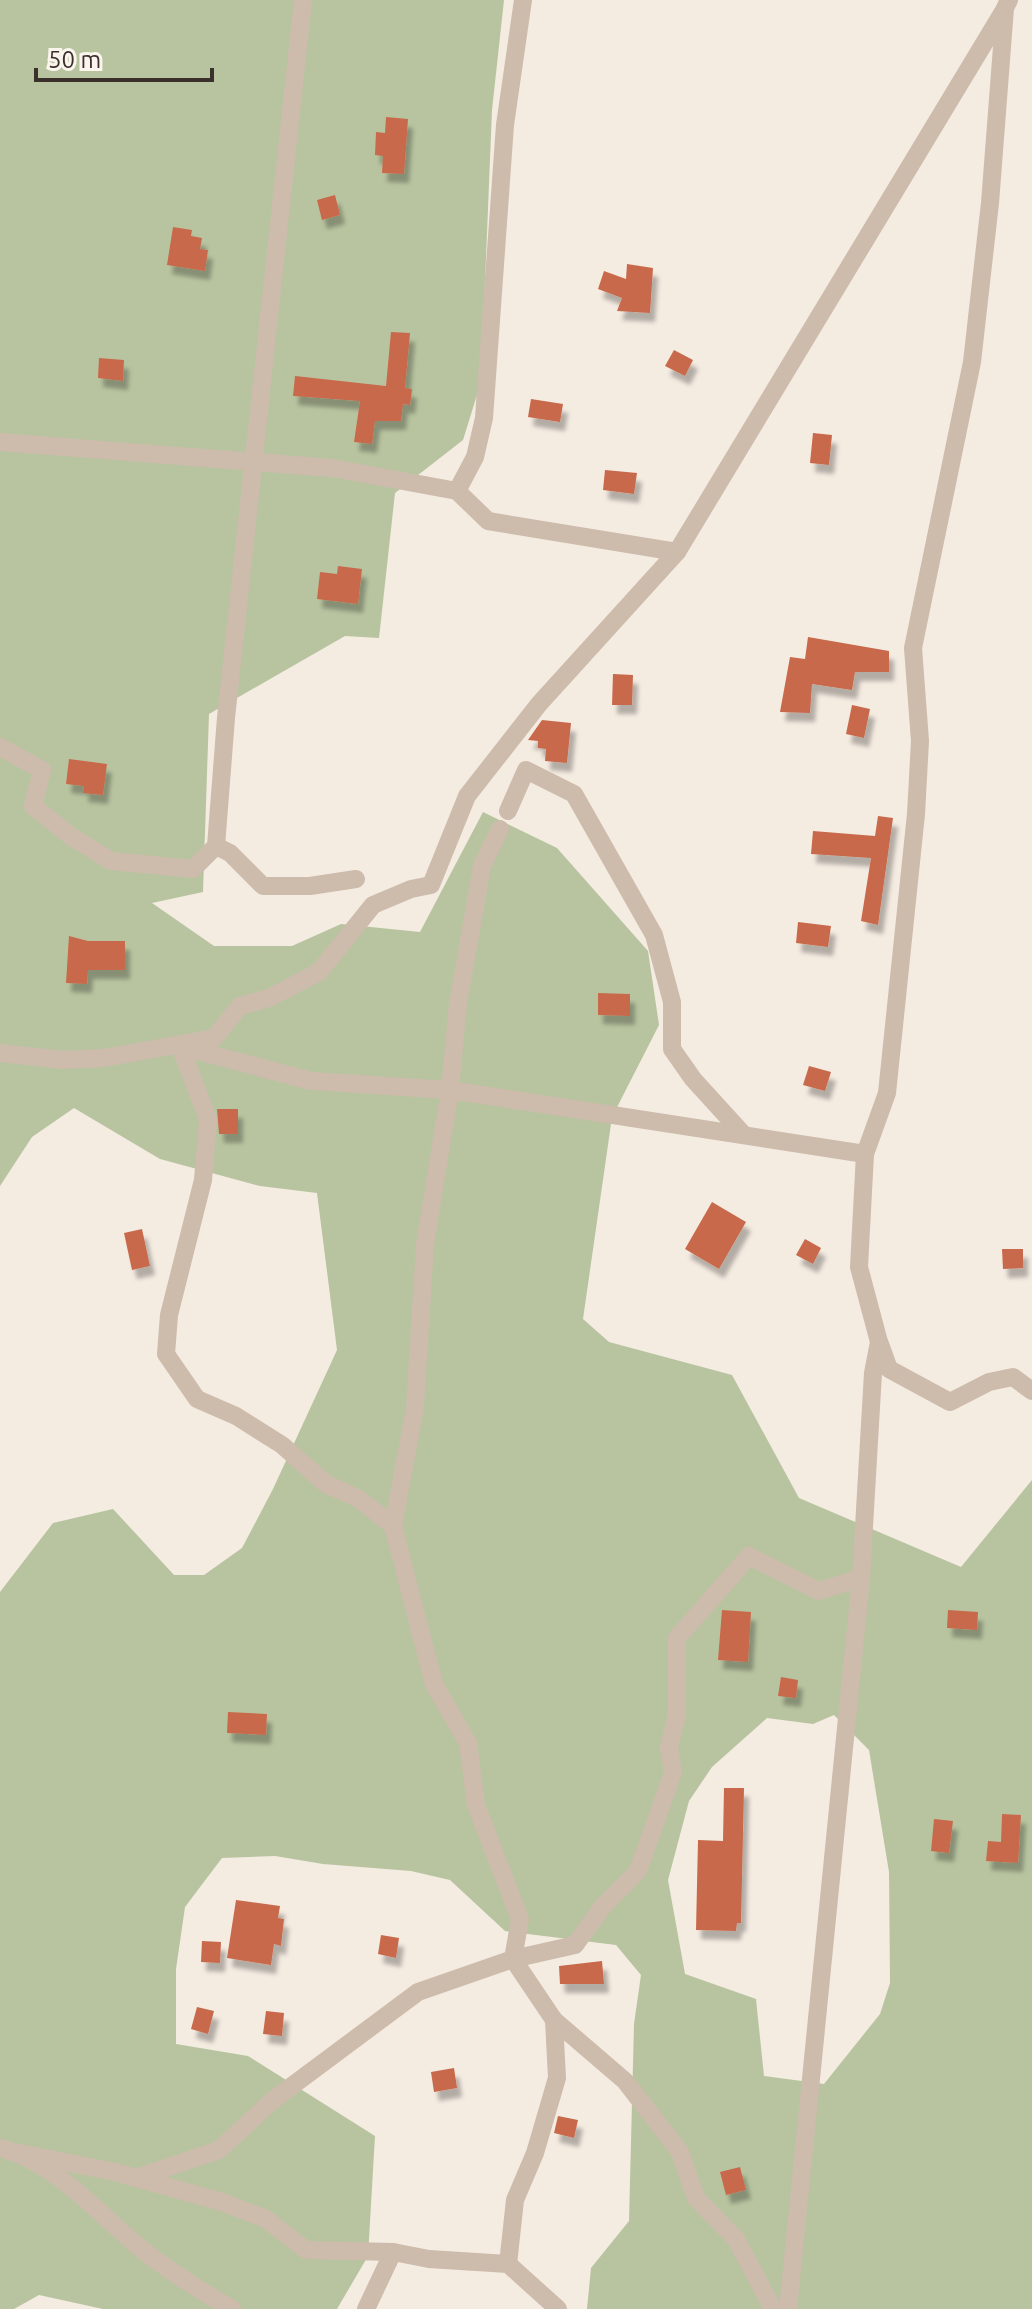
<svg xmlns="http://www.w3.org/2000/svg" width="1032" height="2309" font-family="Ubuntu,sans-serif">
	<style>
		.green { fill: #b8c4a0; fill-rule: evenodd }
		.building { fill: #c8694b; filter: url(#shadow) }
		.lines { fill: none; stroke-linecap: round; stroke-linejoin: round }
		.minor { stroke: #cdbbac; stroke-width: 18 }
	</style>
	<defs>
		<filter id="shadow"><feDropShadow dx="5" dy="9" stdDeviation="2" flood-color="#0004"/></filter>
	</defs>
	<rect width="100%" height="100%" fill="#f4ebe1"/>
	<!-- green -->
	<path class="green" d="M0,0H504L492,110L481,382L463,440L395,493L379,638L345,636L209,714L203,892L152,903L214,946H292L341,924L420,932L483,812L557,848L648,951L659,1025L612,1117L583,1319L609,1342L732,1375L799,1498L961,1567L1032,1480V2309H587L591,2268L629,2221L634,2024L641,1975L616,1945L505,1931L450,1880L411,1871L323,1864L275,1856L222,1858L185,1907L176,1969V2044L248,2056L375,2136L368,2256L337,2309H103L39,2295L14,2309H0V1592L53,1523L113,1509L174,1575H204L242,1548L273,1489L337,1350L317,1193L260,1186L160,1159L74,1108L32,1137L0,1186ZM834,1715L869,1750L889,1872L890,1983L880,2014L824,2084L764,2076L756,1999L685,1974L668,1880L689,1801L712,1767L767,1718L813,1724Z"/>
	<!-- building -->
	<g class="building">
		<polygon points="386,117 408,119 404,174 382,173 383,156 375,155 376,132 385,133"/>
		<polygon points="335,195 340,215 322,220 317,200"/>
		<polygon points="173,227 192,230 191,236 202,238 200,249 208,250 205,271 167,265"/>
		<polygon points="627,264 653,268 650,313 617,311 622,298 598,289 604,271 626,279"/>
		<polygon points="391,332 410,333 405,388 412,389 410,405 403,404 401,421 375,421 372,444 354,442 360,401 293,396 295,376 386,386"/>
		<polygon points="674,350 693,360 685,376 665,366"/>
		<polygon points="99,358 124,360 123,381 98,378"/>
		<polygon points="531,399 563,404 560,422 528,417"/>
		<polygon points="813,433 832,435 829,465 810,463"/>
		<polygon points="605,470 637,473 634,494 603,490"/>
		<polygon points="338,566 362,569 358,604 317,599 320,572 337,574"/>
		<polygon points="808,637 889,651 889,672 855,672 852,690 812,684 810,713 780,712 790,657 805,659"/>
		<polygon points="613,674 633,675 632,705 612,705"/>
		<polygon points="852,705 870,709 864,738 846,734"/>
		<polygon points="542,720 571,723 567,763 545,761 546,749 538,748 538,741 528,740"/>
		<polygon points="69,759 107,764 103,795 83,793 84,786 66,784"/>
		<polygon points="878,816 893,818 878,925 861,921 871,858 811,854 813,831 875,836"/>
		<polygon points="798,922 831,926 828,947 796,943"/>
		<polygon points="69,936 88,941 125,941 125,970 88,970 87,984 66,983"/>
		<polygon points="598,993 630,994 630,1016 598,1015"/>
		<polygon points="809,1066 831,1072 825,1091 803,1085"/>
		<polygon points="217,1109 238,1109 238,1134 219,1134"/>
		<polygon points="712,1202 746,1222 719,1269 685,1249"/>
		<polygon points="142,1229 150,1266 132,1270 124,1233"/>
		<polygon points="805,1239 821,1248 813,1264 796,1255"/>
		<polygon points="1002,1249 1023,1249 1023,1268 1003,1269"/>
		<polygon points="722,1610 751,1612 748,1662 718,1660"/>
		<polygon points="948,1610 978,1612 977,1630 947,1628"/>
		<polygon points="781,1677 798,1680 796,1698 778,1696"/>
		<polygon points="228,1712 267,1714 266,1735 227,1733"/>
		<polygon points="724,1788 744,1788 741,1923 737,1923 736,1931 696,1930 698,1840 723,1841"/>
		<polygon points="1002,1814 1021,1815 1018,1863 986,1861 988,1841 1001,1842"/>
		<polygon points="934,1819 953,1821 949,1853 931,1851"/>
		<polygon points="236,1900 280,1906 278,1918 284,1919 281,1946 274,1944 271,1965 227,1958"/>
		<polygon points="381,1935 399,1938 396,1958 378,1954"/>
		<polygon points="202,1941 221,1942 220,1963 201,1962"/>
		<polygon points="602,1961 604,1984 560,1984 559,1966"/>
		<polygon points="197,2007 214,2011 208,2034 191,2029"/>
		<polygon points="266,2011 284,2013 282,2036 263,2034"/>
		<polygon points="454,2068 457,2088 434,2092 431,2072"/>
		<polygon points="558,2116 578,2120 574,2138 554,2133"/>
		<polygon points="740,2167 746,2190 726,2195 720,2172"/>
	</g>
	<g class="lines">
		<!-- minor -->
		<g class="minor">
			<polyline points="0,442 332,468 457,491 488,521 677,552"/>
			<polyline points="457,491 475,457 484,418 505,125 523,0"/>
			<polyline points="0,747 42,770 33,806 69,835 111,861 193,869 216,846 230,853 263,886 310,886 356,879"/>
			<polyline points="508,811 526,770 574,794 654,935 672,1002 672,1049 693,1079 744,1135"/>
			<polyline points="216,846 226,718 303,0"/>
			<polyline points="180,1046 208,1119 203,1180 169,1315 166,1354 197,1399 236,1416 282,1445 326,1484 359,1499 393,1526 434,1684 468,1743 476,1805 520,1919 513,1959 554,2020 625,2081 680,2152 696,2198 736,2239 773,2309"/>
			<polyline points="187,1048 311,1081 450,1090 865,1154"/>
			<polyline points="0,1053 63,1060 104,1058 214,1038 240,1006 269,998 319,972 373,905 411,889 431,885 467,796 539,704 677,552 1003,12"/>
			<polyline points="880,1344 889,1369 950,1402 989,1382 1013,1377 1032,1391"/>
			<polyline points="393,1526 415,1408 425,1244 450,1090 458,1004 482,866 500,829"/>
			<path d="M0,2148C55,2162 97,2212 139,2247C168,2271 200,2290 232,2309"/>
			<polyline points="20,2153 115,2172 222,2202 266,2219 306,2250 393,2252 429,2259 508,2264 558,2309"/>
			<polyline points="136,2178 219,2150 273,2100 418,1992 513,1959 575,1945 603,1906 638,1871 658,1815 673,1772 669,1747 677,1715 677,1638 749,1556 819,1591 861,1578"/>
			<polyline points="508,2264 515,2200 535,2153 557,2078 554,2020"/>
			<polyline points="366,2309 393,2252"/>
			<polyline points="788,2309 861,1578 873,1373 879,1342 859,1267 865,1154 887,1093 916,814 920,741 913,648 972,362 990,203 1005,8 1009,0"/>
		</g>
	</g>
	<!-- scale -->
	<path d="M36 68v12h176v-12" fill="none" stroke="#3b302b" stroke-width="4"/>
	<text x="48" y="68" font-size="24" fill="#3b302b" stroke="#fbf5ee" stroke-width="6" paint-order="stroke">50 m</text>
</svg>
